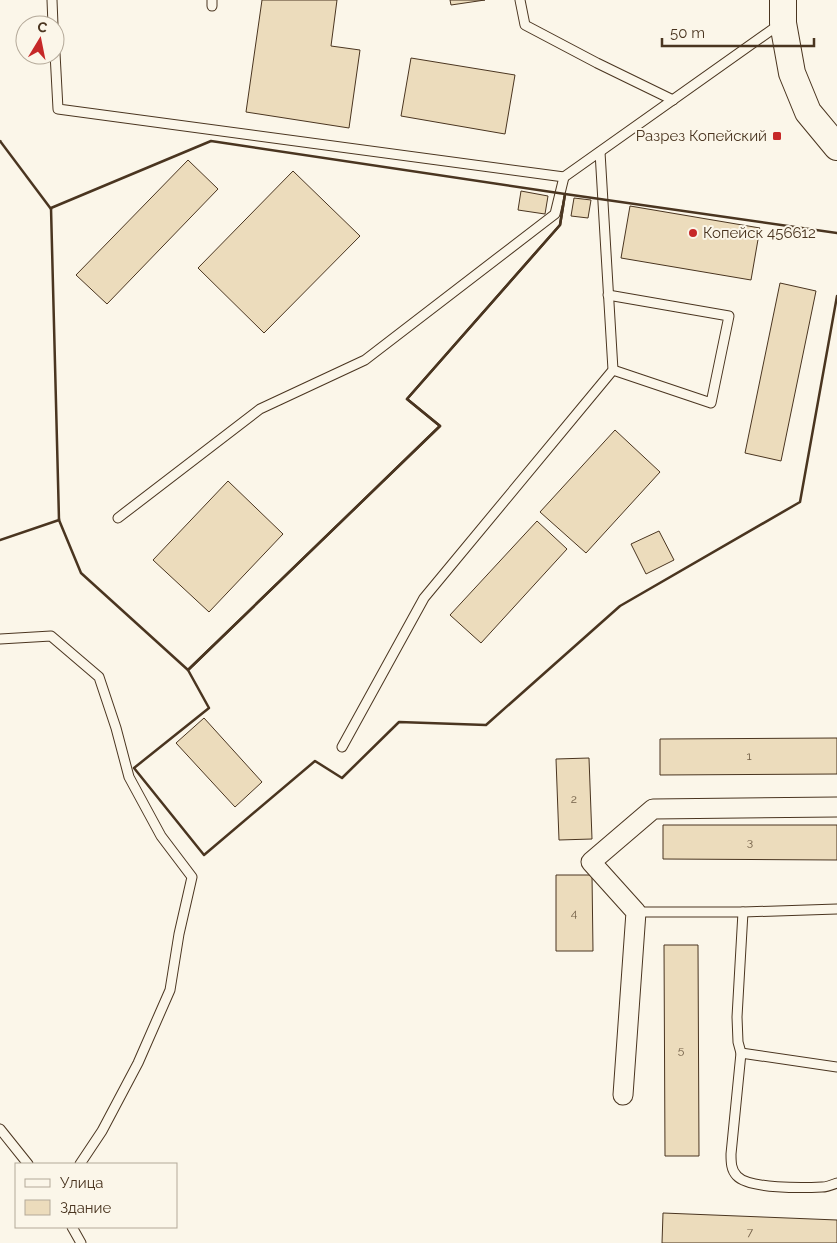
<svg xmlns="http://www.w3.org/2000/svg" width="837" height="1243" font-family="Raleway,sans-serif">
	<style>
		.building { fill: #ecdcbc; stroke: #4a3520 }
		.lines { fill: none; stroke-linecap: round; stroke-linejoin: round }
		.lane-casing { stroke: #4a3520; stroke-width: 11 }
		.street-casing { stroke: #4a3520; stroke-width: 21 }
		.secondary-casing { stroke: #4a3520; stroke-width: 28 }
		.lane { stroke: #fbf6e9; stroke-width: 9 }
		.street { stroke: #fbf6e9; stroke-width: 19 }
		.secondary { stroke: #fbf6e9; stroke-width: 26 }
		.wall { stroke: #4a3520; stroke-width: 2.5 }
		.poi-dot { fill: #c62828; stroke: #fbf6e9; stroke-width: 2 }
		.labels { text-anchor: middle; stroke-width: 4; stroke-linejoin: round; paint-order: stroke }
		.number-label { font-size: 12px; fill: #725f47 }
		.poi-label { font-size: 15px; fill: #4a3520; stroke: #fbf6e9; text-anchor: end }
	</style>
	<rect width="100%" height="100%" fill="#fbf6e9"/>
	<!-- building -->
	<g class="building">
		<polygon points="262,0 337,0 331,46 360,50 349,128 246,112"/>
		<polygon points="450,0 485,0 451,5"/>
		<polygon points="411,58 515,75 505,134 401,116"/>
		<polygon points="188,160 218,189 107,304 76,275"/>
		<polygon points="293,171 360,236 264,333 198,268"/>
		<polygon points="521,191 548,196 545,214 518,210"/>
		<polygon points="574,198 591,200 588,218 571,216"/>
		<polygon points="630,206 760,228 751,280 621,258"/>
		<polygon points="780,283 816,291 781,461 745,453"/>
		<polygon points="615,430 660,472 586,553 540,512"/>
		<polygon points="228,481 283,534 209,612 153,560"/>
		<polygon points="537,521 567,549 481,643 450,615"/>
		<polygon points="659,531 674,560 646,574 631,544"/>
		<polygon points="204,718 262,782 235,807 176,743"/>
		<polygon points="837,738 837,774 660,775 660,739"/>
		<polygon points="589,758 592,839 559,840 556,759"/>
		<polygon points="663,825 837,825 837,860 663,859"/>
		<polygon points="556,875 592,875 593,951 556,951"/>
		<polygon points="664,945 698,945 699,1156 665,1156"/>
		<polygon points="663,1213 837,1220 837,1243 662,1243"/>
	</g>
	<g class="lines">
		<defs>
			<g id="lane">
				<polyline points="52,0 53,25"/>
				<polyline points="212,0 212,6"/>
				<polyline points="520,0 525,25 597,63 673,100"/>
				<polyline points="55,53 58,109 564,177 780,24"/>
				<polyline points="608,295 729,316 711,403 613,370"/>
				<polyline points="118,518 260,409 365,360 555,214 564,177"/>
				<polyline points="0,639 51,636 99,677 116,728 129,777 161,836 192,877 179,934 170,990 138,1063 102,1131 80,1164"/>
				<polyline points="342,747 424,598 613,370 600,152"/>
				<polyline points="636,912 743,912 837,909"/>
				<path d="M743,912L737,1017L738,1042L741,1053L731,1154C731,1162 731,1170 737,1176C749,1189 804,1188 822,1187C827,1187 832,1185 837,1183"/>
				<polyline points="741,1053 837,1067"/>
				<polyline points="0,1129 28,1164"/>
				<polyline points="72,1227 81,1243"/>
			</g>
			<polyline id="street" points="623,1095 636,912 591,862 653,809 837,807"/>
			<polyline id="secondary" points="783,0 783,23 792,73 808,112 837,147"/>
		</defs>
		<!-- lane casing -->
		<use href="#lane" class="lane-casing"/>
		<!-- street casing -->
		<use href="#street" class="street-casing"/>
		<!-- secondary casing -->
		<use href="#secondary" class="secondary-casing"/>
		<!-- lane -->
		<use href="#lane" class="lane"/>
		<!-- street -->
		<use href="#street" class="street"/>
		<!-- secondary -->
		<use href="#secondary" class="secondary"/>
		<!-- wall -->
		<g class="wall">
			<polyline points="0,141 51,209"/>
			<polygon points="211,141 565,194 560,225 407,399 440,426 188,670 81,573 59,520 51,208"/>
			<polyline points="837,233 565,194 560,225 407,399 440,426 188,670 209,708 134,768 204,855 315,761 342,778 399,722 486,725 620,606 800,502 837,296"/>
			<polyline points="0,540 59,520 59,519"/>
		</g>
	</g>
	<!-- markers -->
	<g class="poi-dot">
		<rect x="772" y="131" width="10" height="10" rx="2.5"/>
		<circle cx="693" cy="233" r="5"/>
	</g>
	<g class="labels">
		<!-- number labels -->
		<g class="number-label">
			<text x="749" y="760">1</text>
			<text x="574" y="803">2</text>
			<text x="750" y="846">3</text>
			<text x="574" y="917">4</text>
			<text x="681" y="1054">5</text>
			<text x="750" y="1236">7</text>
		</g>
		<!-- poi labels -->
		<g class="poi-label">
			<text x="767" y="141">Разрез Копейский</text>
			<text x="703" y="238" text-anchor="start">Копейск 456612</text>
		</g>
	</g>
	<!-- legend -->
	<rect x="15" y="1163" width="162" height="65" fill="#fbf6e9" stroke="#b4a999"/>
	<rect x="25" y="1179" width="25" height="8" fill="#fbf6e9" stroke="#b4a999"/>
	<text x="60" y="1188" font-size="15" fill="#4a3520">Улица</text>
	<rect x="25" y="1200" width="25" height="15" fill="#ecdcbc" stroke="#b4a999"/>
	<text x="60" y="1213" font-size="15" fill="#4a3520">Здание</text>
	<!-- north arrow -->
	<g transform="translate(40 40) rotate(10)"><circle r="24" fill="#fbf6e9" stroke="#b4a999"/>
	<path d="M0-4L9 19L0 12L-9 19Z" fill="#c62828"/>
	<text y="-8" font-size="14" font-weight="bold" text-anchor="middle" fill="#4a3520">С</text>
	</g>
	<!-- scale -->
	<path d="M662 38v8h152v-8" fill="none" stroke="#4a3520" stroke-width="2.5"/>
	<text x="670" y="38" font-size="15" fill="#4a3520" stroke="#fbf6e9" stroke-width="4" paint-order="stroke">50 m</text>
</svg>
